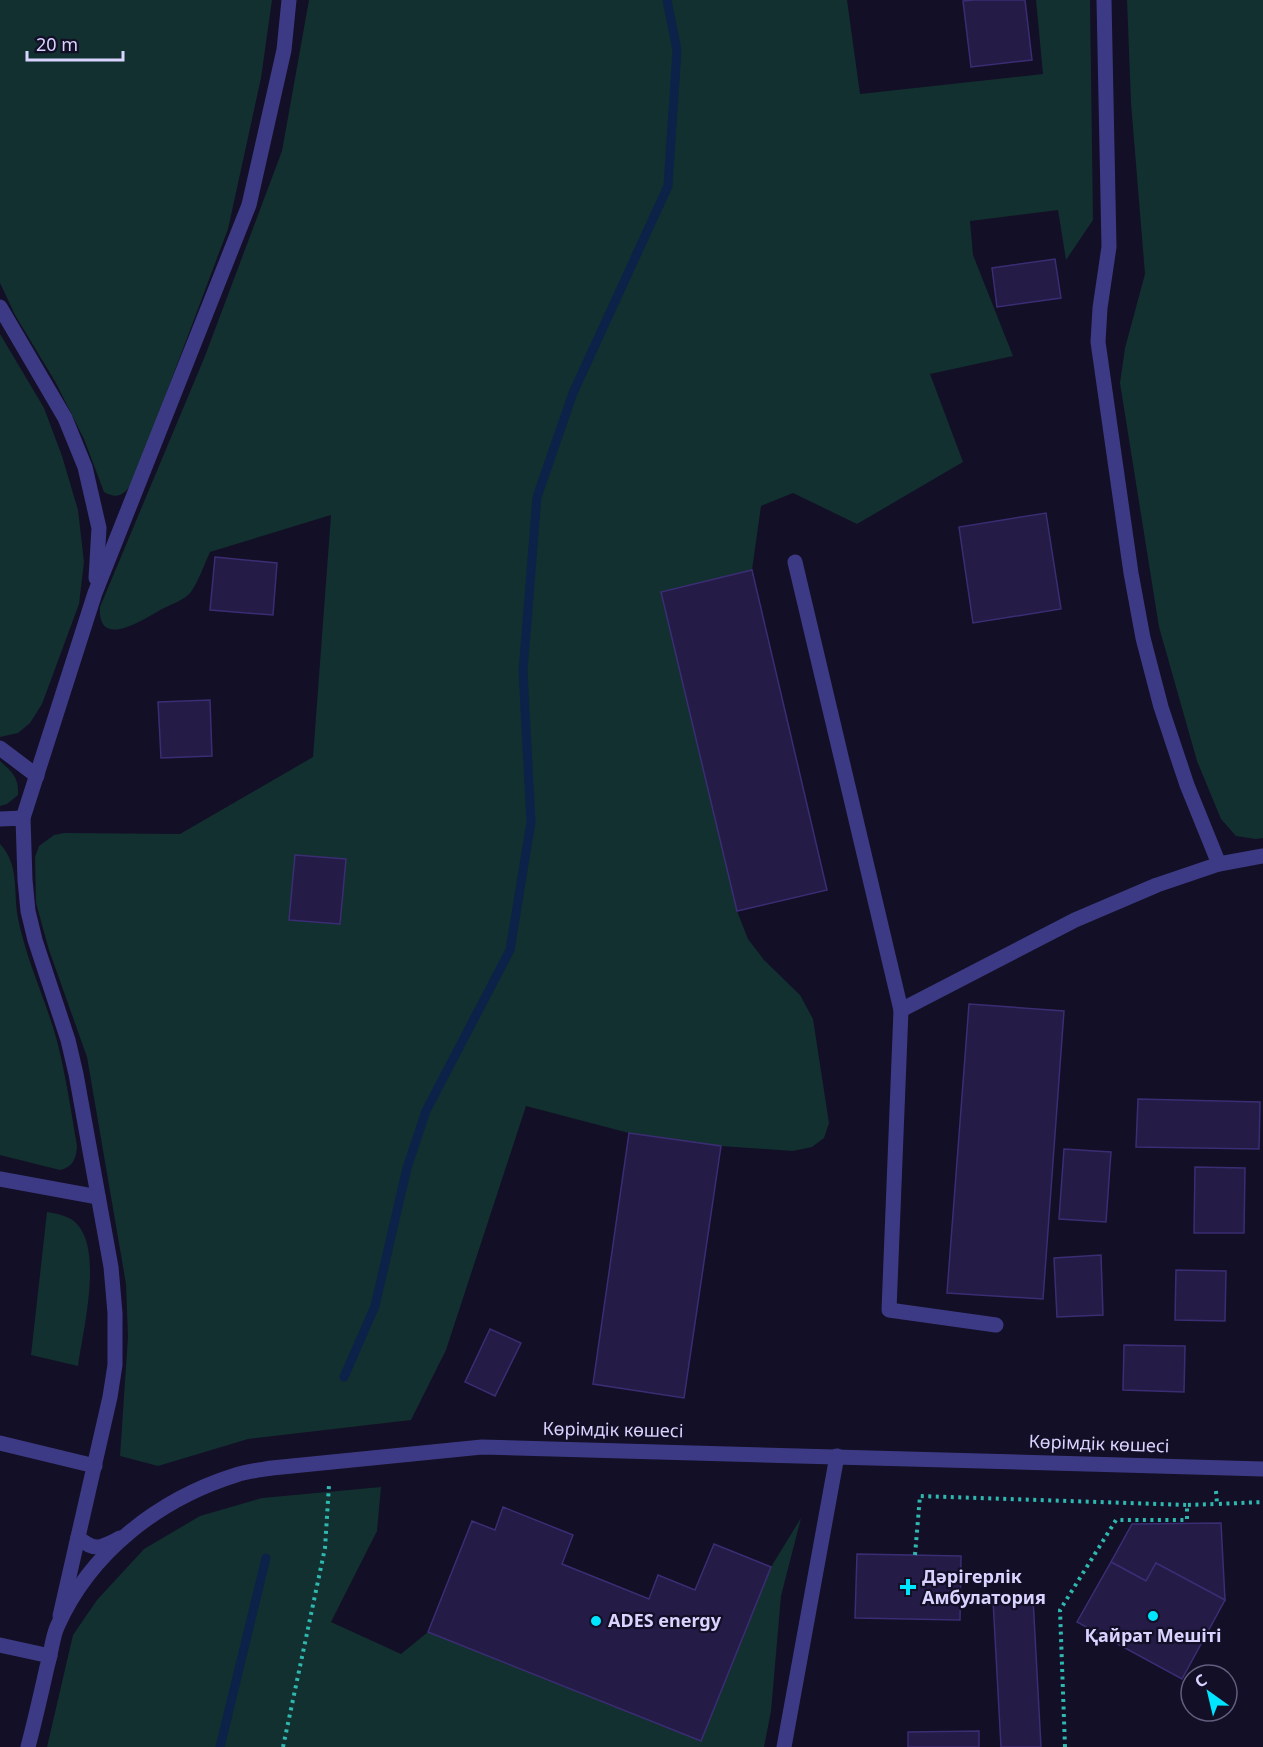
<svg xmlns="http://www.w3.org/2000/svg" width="1263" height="1747" font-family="'Noto Sans',sans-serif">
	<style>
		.green { fill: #12302f }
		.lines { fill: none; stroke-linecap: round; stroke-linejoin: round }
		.stream { stroke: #0c2248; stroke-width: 9 }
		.building { fill: #241b47; stroke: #3b2d73; stroke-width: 1.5 }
		.path { stroke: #2fb8b0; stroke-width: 4; stroke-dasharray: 3 4.5; stroke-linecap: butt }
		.service { stroke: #3d3a85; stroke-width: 15 }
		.minor { stroke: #3d3a85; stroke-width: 15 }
		.tertiary { stroke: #3d3a85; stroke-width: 15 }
		.poi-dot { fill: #00e5ff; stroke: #130f26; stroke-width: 2 }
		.labels { text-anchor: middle; stroke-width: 4.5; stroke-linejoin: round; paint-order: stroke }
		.street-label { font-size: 18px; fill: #d9d4ff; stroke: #130f26 }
		.poi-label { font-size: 18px; font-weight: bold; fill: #d9d4ff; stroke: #130f26; text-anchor: start }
	</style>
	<rect width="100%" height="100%" fill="#130f26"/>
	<!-- green -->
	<g class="green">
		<path d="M0,0H272L261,78L228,229L133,482C125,494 118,500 104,492L84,439L56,383L15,315L0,283Z"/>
		<path d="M309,0H847L860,94L1043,74L1036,0H1090L1093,220L1066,260L1058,210L970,221L973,255L1013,356L930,374L963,462L857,524L793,493L761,506L752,570L662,592L737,911L748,939L764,960L800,995L813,1019L829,1123L824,1138L812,1147L793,1151L721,1146L629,1133L526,1106L446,1350L411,1420L248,1439L158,1466L120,1456L128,1337L126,1284L87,1057L49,950L36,903L35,857L39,846L54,835L64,833L180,834L313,757L331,515L210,552C206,561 196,587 190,593C184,600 170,605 162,609C144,619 97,651 100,607L205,356L282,151Z"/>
		<polygon points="1127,0 1263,0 1263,838 1256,839 1236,836 1221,819 1197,761 1159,627 1120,383 1125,348 1145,274 1131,103"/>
		<polygon points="0,334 44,408 62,456 78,510 84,562 79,604 42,704 30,723 18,733 0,737"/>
		<path d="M0,761C12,772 19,777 18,795L7,804L0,806Z"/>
		<path d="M0,844C20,865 13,892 18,918C26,960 46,1000 57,1041C66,1076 71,1111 77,1146C76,1159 73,1167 60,1170L0,1155Z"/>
		<path d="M47,1212C58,1214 70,1216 77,1224C103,1252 83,1330 78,1366L31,1355Z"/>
		<polygon points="381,1487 377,1531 331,1622 401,1654 428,1632 701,1741 771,1567 801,1518 781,1596 771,1711 764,1747 47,1747 73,1635 97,1600 144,1549 200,1516 262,1498"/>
	</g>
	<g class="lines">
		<!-- stream -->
		<g class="stream">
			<polyline points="344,1377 375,1306 407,1168 426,1111 510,950 531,822 523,671 537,497 573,393 668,186 677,50 667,0"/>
			<polyline points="220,1747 266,1558"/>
		</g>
	</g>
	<!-- building -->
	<g class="building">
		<polygon points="974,0 1025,0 1032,60 971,67 963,1"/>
		<polygon points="1055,259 1061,298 997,307 992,268"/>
		<polygon points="1046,513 1061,609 973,623 959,527"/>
		<polygon points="215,557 277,563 273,615 210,610"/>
		<polygon points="752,570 827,890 737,911 661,592"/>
		<polygon points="210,700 212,756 161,758 158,702"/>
		<polygon points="295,855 346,859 340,924 289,920"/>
		<polygon points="969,1004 1064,1011 1043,1299 947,1293"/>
		<polygon points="1138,1099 1260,1102 1259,1149 1136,1147"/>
		<polygon points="629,1133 721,1146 684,1398 593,1384"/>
		<polygon points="1064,1149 1111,1152 1106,1222 1059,1219"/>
		<polygon points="1195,1167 1245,1168 1244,1233 1194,1233"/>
		<polygon points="1101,1255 1103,1315 1057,1317 1054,1258"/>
		<polygon points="1176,1270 1226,1271 1225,1321 1175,1320"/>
		<polygon points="490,1329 521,1343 495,1396 465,1382"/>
		<polygon points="1124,1345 1185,1346 1184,1392 1123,1390"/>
		<polygon points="503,1507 573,1535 562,1564 649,1599 658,1575 695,1590 714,1544 771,1567 701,1741 428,1632 472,1521 495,1530"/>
		<polygon points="1221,1523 1225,1600 1156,1563 1146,1581 1111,1562 1132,1524"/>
		<polygon points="857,1554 961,1556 960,1620 855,1618"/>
		<polygon points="1111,1562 1146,1581 1156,1563 1225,1600 1182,1679 1077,1622"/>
		<polygon points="1033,1598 1041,1747 1001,1747 993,1600"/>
		<polygon points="979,1731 979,1747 908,1747 908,1732"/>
	</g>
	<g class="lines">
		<!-- path -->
		<g class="path">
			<polyline points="1216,1491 1217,1504 1263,1502"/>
			<polyline points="915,1555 920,1496 1187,1505"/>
			<polyline points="283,1747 325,1548 329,1485"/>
			<polyline points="1065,1747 1060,1610 1116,1520 1187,1520 1187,1505 1217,1504"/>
		</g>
		<!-- service -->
		<g class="service">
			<polyline points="1104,0 1109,247 1100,308 1098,342 1131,573 1143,638 1161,707 1187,785 1219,864 1263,856"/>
			<polyline points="0,307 65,418 85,467 99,528 96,578"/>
			<polyline points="795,562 901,1010 889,1310 996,1325"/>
			<polyline points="0,748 37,776"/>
			<polyline points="23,818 95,593 249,205 284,50 289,0"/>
			<path d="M0,819L23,818L25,880L28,911L35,940L68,1040L76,1074L111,1267L115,1313V1365L110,1397L78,1537C95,1553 102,1547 120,1538"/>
			<polyline points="901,1010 1075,920 1157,885 1219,864"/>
			<polyline points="0,1443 95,1466"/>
			<polyline points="784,1747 837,1456"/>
		</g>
		<!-- minor -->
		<g class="minor">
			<polyline points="0,1179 98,1197"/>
			<polyline points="60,1616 78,1537"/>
		</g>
		<!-- tertiary -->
		<g class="tertiary">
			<polyline points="0,1645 50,1656"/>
			<path d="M28,1747C35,1720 41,1694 47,1667C51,1654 52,1639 57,1627C90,1552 159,1499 236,1475C248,1471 260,1470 272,1468L482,1447L1263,1469"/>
		</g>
	</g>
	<!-- markers -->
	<g class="poi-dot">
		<path d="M905 1578h6v6h6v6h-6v6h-6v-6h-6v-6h6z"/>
		<circle cx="1153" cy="1616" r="6"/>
		<circle cx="596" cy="1621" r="6"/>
	</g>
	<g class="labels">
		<!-- street labels -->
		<g class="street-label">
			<text transform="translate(613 1430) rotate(1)" y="6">Көрімдік көшесі</text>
			<text transform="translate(1099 1444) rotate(2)" y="6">Көрімдік көшесі</text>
		</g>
		<!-- poi labels -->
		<g class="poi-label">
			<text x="922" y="1583">Дәрігерлік<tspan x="922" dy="21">Амбулатория</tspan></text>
			<text x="608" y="1627">ADES energy</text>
			<text x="1153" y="1642" text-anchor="middle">Қайрат Мешіті</text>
		</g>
	</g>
	<!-- north arrow -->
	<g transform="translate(1209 1693) rotate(326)"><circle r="28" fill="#130f26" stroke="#625e7d" stroke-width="1.5"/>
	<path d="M0-4.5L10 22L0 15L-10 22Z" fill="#00e5ff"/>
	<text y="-9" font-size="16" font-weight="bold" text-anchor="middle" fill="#d9d4ff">С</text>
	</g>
	<!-- scale -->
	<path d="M27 51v9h96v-9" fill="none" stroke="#d9d4ff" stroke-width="3"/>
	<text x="36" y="51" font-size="18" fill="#d9d4ff" stroke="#130f26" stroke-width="4.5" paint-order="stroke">20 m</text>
</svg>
